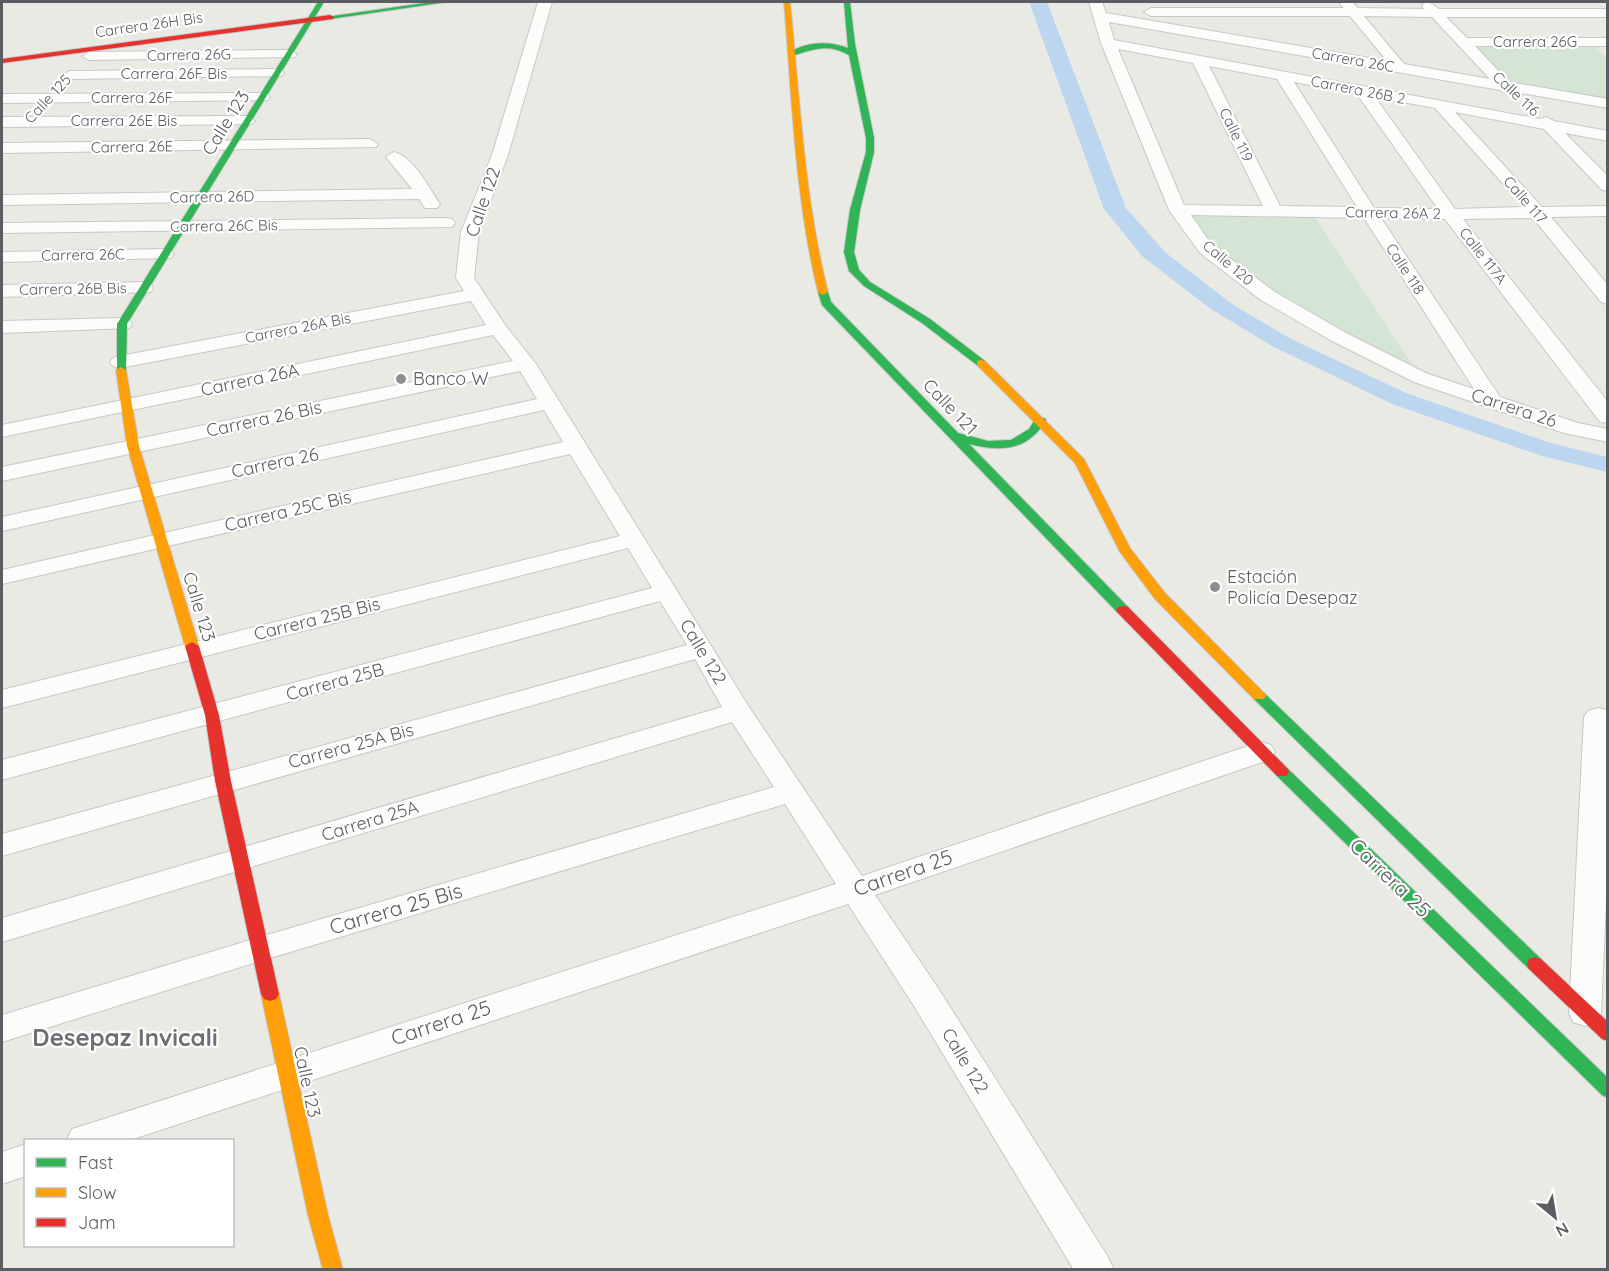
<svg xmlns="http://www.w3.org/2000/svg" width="1609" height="1271" font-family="Quicksand,sans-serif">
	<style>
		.green { fill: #d4e5d3 }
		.water { fill: #bcd6f0 }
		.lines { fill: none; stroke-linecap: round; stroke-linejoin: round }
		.street-casing { stroke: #c7c7c7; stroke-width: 2 }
		.fast-casing { stroke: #c7c8c8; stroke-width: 2 }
		.slow-casing { stroke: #c7c8c8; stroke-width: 2 }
		.jam-casing { stroke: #c7c8c8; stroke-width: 2 }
		.street { fill: #fcfcfb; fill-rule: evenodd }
		.fast { fill: #30b455; fill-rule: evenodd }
		.slow { fill: #ff9f0a; fill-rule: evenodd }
		.jam { fill: #e5322d; fill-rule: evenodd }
		.poi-dot { fill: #8d8e90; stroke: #fff; stroke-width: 2 }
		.labels { text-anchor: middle; stroke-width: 4.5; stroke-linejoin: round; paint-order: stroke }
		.far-street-label { font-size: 15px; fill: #5b5d62; stroke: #fff }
		.street-label { font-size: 18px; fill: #5b5d62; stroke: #fff }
		.poi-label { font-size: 18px; fill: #5b5d62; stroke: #fff; text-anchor: start }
		.near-street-label { font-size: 21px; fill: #5b5d62; stroke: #fff }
		.near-neighbourhood-label { font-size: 24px; font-weight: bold; fill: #6c6f74; stroke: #fff }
	</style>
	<rect width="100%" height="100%" fill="#eaeae5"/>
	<!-- green -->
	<g class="green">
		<polygon points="1463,42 1589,42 1607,58 1607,104 1505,87"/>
		<polygon points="1178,210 1311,211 1421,378 1339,337 1206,249"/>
	</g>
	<!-- water -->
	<polygon class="water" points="1029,2 1047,2 1126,208 1166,253 1232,304 1291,339 1406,393 1551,443 1607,457 1607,472 1542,456 1392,404 1272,346 1211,309 1143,257 1104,209"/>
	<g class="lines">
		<defs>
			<g id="street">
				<polygon points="538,2 552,2 508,155 479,232 474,278 505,325 536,364 749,707 862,876 1251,745 1261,742 1271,745 1275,752 1271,759 875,895 938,988 1108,1257 1114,1270 1074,1270 914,1006 848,904 130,1140 67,1140 72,1129 85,1125 836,884 785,804 260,961 2,1042 2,1015 260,937 774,787 732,722 2,942 2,918 722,707 695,659 2,856 2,834 687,645 660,601 2,780 2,760 652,588 628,548 2,708 2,690 620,536 570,454 2,584 2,570 563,442 544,410 2,531 2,517 537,399 520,371 2,481 2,467 513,361 493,335 2,437 2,425 486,325 471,301 120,368 113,366 110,362 113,358 120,356 464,291 456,278 461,232 492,155"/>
				<path d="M1089,2H1102L1106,13L1387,61L1350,16H1151L1144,12L1151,8H1344L1340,4L1342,2H1352L1358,8L1424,9L1422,6L1424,3L1429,2L1439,9H1608V17H1446L1467,38H1608V46H1475L1509,82L1608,99V108L1515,92L1509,95L1500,90L1109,22L1114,40L1540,119L1546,117L1554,121L1608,131V141L1565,133L1608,176V191L1602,190L1544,129L1455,112L1542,207L1608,206V216L1551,217L1608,285V304L1601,302L1533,218L1463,219L1608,402V423L1600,422L1445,219L1381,218L1500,397L1578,423L1608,429V442L1564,433L1414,382L1332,341L1261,300L1200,253L1169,210L1101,43ZM1364,16L1432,17L1490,79L1404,64ZM1118,49L1193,63L1263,206L1184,205ZM1209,66L1277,79L1357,207L1280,206ZM1294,82L1357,94L1438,209L1374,208ZM1375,97L1435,108L1524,207L1455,209ZM1191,215L1364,218L1474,389L1428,374L1346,333L1275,292L1212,245Z"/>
				<polygon points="290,50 297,54 295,57 89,60 82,56 89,52"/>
				<polygon points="277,69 282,70 284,73 282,76 70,79 63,75 70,71"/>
				<polygon points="263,93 268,94 270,97 268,100 2,103 2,94"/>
				<polygon points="247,116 255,121 252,124 2,127 2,117"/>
				<polygon points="370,139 378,144 376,147 2,153 2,143"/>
				<path d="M394,152C414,157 429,188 440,204L437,208H425L419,199L2,205V195L412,189L386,157Z"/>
				<polygon points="446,218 452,219 455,223 452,227 2,233 2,223"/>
				<polygon points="165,249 171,250 174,254 171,258 2,262 2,252"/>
				<polygon points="144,282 151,284 153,288 151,292 2,297 2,285"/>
				<polygon points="122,318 129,320 132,324 129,328 2,333 2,321"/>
				<polygon points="1598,708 1608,710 1608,858 1601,1013 1597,1022 1585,1026 1573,1022 1569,1013 1584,717 1588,711"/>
				<polygon points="26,1144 26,1176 2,1184 2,1152"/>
			</g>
			<g id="fast">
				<polygon points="318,2 324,2 127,324 126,370 125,372 117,372 117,324"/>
				<polygon points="432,2 447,2 330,19 326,17"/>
				<path d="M844,2H850L855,44L874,138V152L860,210L854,252L859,270L870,282L930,319L985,361V365H977L922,323L864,286L849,271L844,252L850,210L866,152V138L849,55C828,43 813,49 792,56L788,54C805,41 829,41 848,48Z"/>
				<path d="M823,289L828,292L831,302L958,433L988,441L1011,440L1029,429L1036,418H1044L1046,420C1028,451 1001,452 969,444L1128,607L1130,610L1128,613H1118L822,305L818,292Z"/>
				<polygon points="1259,691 1264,693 1541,959 1543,964 1541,969 1535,971 1529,969 1254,699 1252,696"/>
				<polygon points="1282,767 1287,768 1608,1078 1608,1098 1602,1095 1277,776 1275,772 1277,768"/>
			</g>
			<g id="slow">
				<path d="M784,2H790C800,99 804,197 828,292L823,295L818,292C795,197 792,99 784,2Z"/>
				<polygon points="981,360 985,361 1084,459 1130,548 1165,593 1264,693 1266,696 1264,699 1254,699 1155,599 1120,552 1075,463 977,365 977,361"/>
				<polygon points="121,367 126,370 139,446 199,646 192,650 185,646 127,446 116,370"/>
				<polygon points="270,987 276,989 279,994 328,1215 343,1270 323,1270 308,1215 261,994 264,989"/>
			</g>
			<g id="jam">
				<polygon points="330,15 334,17 333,19 2,63 2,59"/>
				<polygon points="1123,606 1128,607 1287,768 1289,772 1287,776 1277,776 1118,613 1116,610 1118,607"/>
				<polygon points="192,642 199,646 219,715 231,781 279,994 276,999 270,1001 264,999 261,994 215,781 205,715 185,646"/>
				<polygon points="1535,957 1541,959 1608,1022 1608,1041 1602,1039 1529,969 1527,964 1529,959"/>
			</g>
		</defs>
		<!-- street casing -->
		<use href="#street" class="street-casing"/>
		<!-- fast casing -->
		<use href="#fast" class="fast-casing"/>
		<!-- slow casing -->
		<use href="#slow" class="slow-casing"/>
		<!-- jam casing -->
		<use href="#jam" class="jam-casing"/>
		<!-- street -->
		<use href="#street" class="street"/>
		<!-- fast -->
		<use href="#fast" class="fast"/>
		<!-- slow -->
		<use href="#slow" class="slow"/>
		<!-- jam -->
		<use href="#jam" class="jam"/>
	</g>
	<!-- markers -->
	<g class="poi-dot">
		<circle cx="401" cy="379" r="6"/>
		<circle cx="1215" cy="587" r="6"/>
	</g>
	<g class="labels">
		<!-- far-street labels -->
		<g class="far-street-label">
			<text transform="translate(149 25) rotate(-8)" y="5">Carrera 26H Bis</text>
			<text x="1535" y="47">Carrera 26G</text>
			<text transform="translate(189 55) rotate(-1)" y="5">Carrera 26G</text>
			<text transform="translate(1353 60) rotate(10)" y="5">Carrera 26C</text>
			<text x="174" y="79">Carrera 26F Bis</text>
			<text transform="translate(1358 90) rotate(11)" y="5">Carrera 26B 2</text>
			<text transform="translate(1516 94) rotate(43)" y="5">Calle 116</text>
			<text x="132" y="103">Carrera 26F</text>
			<text transform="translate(48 99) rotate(-47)" y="5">Calle 125</text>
			<text x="124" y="126">Carrera 26E Bis</text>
			<text transform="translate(1236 135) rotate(64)" y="5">Calle 119</text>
			<text transform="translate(132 147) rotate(-1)" y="5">Carrera 26E</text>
			<text transform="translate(212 197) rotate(-1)" y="5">Carrera 26D</text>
			<text transform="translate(1525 200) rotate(49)" y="5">Calle 117</text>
			<text transform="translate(1393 213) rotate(1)" y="5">Carrera 26A 2</text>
			<text transform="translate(224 226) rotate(-1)" y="5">Carrera 26C Bis</text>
			<text transform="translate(83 255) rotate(-1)" y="5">Carrera 26C</text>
			<text transform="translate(1483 256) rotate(52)" y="5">Calle 117A</text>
			<text transform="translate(1228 263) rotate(40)" y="5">Calle 120</text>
			<text transform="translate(1405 269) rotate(57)" y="5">Calle 118</text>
			<text transform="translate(73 289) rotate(-1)" y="5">Carrera 26B Bis</text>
			<text transform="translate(298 328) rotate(-11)" y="5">Carrera 26A Bis</text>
		</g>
		<!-- street labels -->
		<g class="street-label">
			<text transform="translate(226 123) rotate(-58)" y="6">Calle 123</text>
			<text transform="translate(483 202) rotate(-71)" y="6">Calle 122</text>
			<text transform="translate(250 380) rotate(-12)" y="6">Carrera 26A</text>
			<text transform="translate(950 407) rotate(46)" y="6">Calle 121</text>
			<text transform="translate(1514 408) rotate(18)" y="6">Carrera 26</text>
			<text transform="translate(264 419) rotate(-12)" y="6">Carrera 26 Bis</text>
			<text transform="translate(275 463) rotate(-12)" y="6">Carrera 26</text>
			<text transform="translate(288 511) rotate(-13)" y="6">Carrera 25C Bis</text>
			<text transform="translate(199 607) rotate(73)" y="6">Calle 123</text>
			<text transform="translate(317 619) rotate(-14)" y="6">Carrera 25B Bis</text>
			<text transform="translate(703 652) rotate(59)" y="6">Calle 122</text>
			<text transform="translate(335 682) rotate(-15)" y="6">Carrera 25B</text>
			<text transform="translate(351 746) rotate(-15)" y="6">Carrera 25A Bis</text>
			<text transform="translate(370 821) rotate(-17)" y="6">Carrera 25A</text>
			<text transform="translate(965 1061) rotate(59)" y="6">Calle 122</text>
			<text transform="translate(307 1082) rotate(78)" y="6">Calle 123</text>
		</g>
		<!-- poi labels -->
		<g class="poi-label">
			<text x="413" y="385">Banco W</text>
			<text x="1227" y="583">Estación<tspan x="1227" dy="21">Policía Desepaz</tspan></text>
		</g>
		<!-- near-street labels -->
		<g class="near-street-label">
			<text transform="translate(903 873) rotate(-19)" y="7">Carrera 25</text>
			<text transform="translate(1390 878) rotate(44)" y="7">Carrera 25</text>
			<text transform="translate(396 909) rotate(-16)" y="7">Carrera 25 Bis</text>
			<text transform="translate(441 1023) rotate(-18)" y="7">Carrera 25</text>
		</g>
		<!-- near-neighbourhood labels -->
		<g class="near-neighbourhood-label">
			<text x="125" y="1046">Desepaz Invicali</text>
		</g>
	</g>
	<!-- border -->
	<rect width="1609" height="1271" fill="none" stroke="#5b5d62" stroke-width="6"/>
	<!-- legend -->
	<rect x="24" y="1139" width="210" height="108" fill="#ffffff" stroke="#bdbec0" stroke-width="1.5"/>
	<rect x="36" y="1158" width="30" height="9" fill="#30b455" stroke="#bdbec0" stroke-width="1.5"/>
	<text x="78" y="1169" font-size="18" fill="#5b5d62">Fast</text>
	<rect x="36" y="1188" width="30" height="9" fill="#ff9f0a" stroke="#bdbec0" stroke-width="1.5"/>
	<text x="78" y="1199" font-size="18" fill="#5b5d62">Slow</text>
	<rect x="36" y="1218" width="30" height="9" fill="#e5322d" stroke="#bdbec0" stroke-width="1.5"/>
	<text x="78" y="1229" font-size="18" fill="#5b5d62">Jam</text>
	<!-- north arrow -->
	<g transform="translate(1555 1217) rotate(150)" stroke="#ffffff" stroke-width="4.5" paint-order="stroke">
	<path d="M0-4.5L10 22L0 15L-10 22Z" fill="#5b5d62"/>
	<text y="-9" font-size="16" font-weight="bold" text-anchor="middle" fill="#5b5d62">N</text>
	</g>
</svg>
